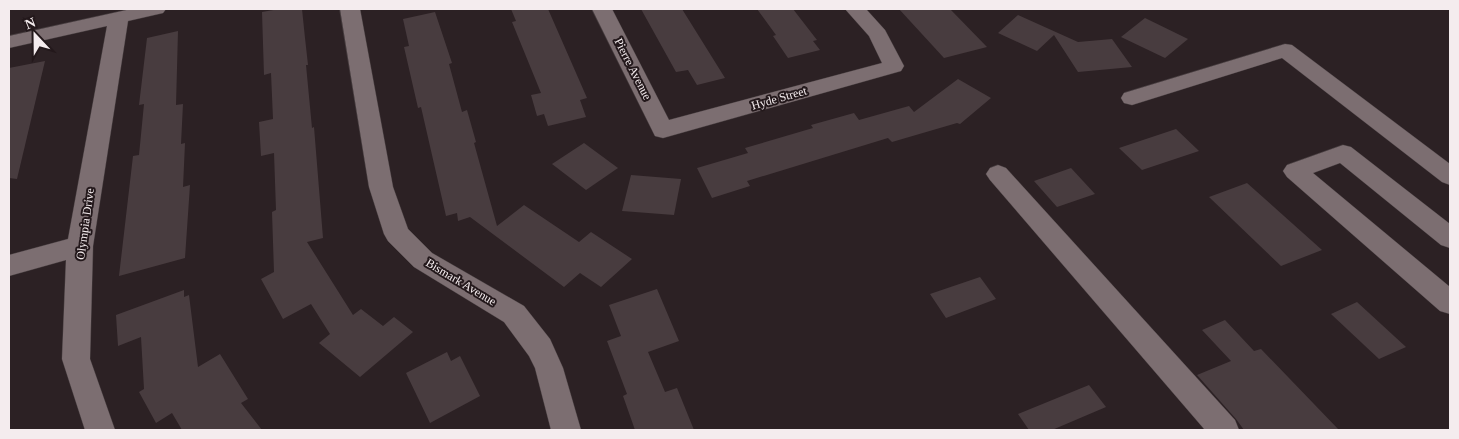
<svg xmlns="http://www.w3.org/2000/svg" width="1459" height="439" font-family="Georgia,serif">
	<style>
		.building { fill: #483c3f }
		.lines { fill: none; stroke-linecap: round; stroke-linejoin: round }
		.minor-casing { stroke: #453c3e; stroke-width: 1 }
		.minor { fill: #7c6e71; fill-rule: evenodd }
		.labels { text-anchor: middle; stroke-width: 4; stroke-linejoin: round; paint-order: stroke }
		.street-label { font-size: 12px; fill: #f4ecee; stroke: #23181b }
	</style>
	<rect width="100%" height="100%" fill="#2c2124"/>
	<!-- building -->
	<g class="building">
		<polygon points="279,9 302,9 305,38 308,65 306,65 312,128 314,127 323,238 307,242 353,315 361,309 383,326 394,317 413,332 360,377 319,343 330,334 311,304 283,319 261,279 274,272 272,212 276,210 274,153 261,156 259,122 273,119 271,73 264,75 262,12"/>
		<polygon points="511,9 548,9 587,98 580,100 586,117 548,126 544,114 537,116 531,95 541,93 512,22 516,21"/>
		<polygon points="641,9 682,9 725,78 697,85 688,70 676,72"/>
		<polygon points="757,9 793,9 817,40 813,41 820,50 788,58 773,36 776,35"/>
		<polygon points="899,9 950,9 987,47 944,58"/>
		<polygon points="435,12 452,63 449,64 462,112 467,110 476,142 474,143 497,226 524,205 579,242 591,232 632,259 601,287 580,273 564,287 470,217 458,221 457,213 446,216 421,107 418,108 404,47 409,46 403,19"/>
		<polygon points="1018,15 1078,42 1112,39 1132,67 1078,72 1054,35 1037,51 998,33"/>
		<polygon points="1145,18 1188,39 1165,58 1121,37"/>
		<polygon points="178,31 176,105 183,104 181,144 185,143 183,187 190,185 185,258 119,276 133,156 139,155 144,104 139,105 147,38"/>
		<polygon points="45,61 17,179 9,178 9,68"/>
		<polygon points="958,79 991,98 960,124 957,123 892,142 888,138 747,181 750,186 712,198 697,168 748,153 745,148 813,128 811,125 854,113 859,120 909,106 914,112"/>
		<polygon points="1176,129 1199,151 1142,170 1119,148"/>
		<polygon points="584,143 618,168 586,190 552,164"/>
		<polygon points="1071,168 1095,194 1057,207 1034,181"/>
		<polygon points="631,175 681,179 674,215 622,211"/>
		<polygon points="1247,183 1322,250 1281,266 1209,197"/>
		<polygon points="980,277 996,299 946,318 930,294"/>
		<polygon points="657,289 679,341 648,352 665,392 677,388 694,430 635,430 623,396 627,394 607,341 621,336 609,305"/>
		<polygon points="184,290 184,297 189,295 198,367 220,354 248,399 241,403 262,430 182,430 172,413 156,423 139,392 144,389 141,337 118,346 116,315"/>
		<polygon points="1357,302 1406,347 1379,359 1331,314"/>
		<polygon points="1225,320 1254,351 1261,349 1339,430 1244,430 1236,419 1197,375 1231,361 1202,330"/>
		<polygon points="447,352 451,361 460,356 480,396 430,423 406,373"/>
		<polygon points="1089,385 1106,407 1052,430 1029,430 1018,414"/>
	</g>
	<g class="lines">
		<defs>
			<g id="minor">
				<polygon points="131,9 166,9 163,13 128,21 93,246 90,359 115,430 85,430 62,359 66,260 9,276 9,255 68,239 107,26 9,48 9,36"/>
				<polygon points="340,9 360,9 393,187 408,229 432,253 524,306 550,339 563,368 581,430 551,430 535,368 529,356 504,322 414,267 388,241 384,234 369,187"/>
				<polygon points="592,9 612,9 669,120 882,63 869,36 845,9 866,9 885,30 904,66 901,71 663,138 655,136 652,130"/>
				<polygon points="1285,44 1292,45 1450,164 1450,185 1442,182 1282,58 1132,105 1124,103 1121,98 1124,93"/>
				<polygon points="1343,145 1351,147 1450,224 1450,248 1441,245 1340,163 1313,173 1450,287 1450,314 1440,311 1287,177 1283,171 1287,165"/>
				<polygon points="998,165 1006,168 1235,420 1239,430 1205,430 990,180 986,174 990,168"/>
			</g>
		</defs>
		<!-- minor casing -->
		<use href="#minor" class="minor-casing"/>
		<!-- minor -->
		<use href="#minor" class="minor"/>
	</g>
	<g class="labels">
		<!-- street labels -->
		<g class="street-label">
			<text transform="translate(633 69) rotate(63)" y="4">Pierre Avenue</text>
			<text transform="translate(779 98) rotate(-16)" y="4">Hyde Street</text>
			<text transform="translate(85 224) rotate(-82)" y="4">Olympia Drive</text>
			<text transform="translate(461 282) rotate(31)" y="4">Bismark Avenue</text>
		</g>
	</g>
	<!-- border -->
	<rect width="1459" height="439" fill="none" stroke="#f4ecee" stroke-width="20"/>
	<!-- north arrow -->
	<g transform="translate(35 35) rotate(338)" stroke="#23181b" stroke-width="4" paint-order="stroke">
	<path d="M0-4L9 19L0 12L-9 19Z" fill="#f4ecee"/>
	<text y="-8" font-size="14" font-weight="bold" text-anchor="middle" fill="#f4ecee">N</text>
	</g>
</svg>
